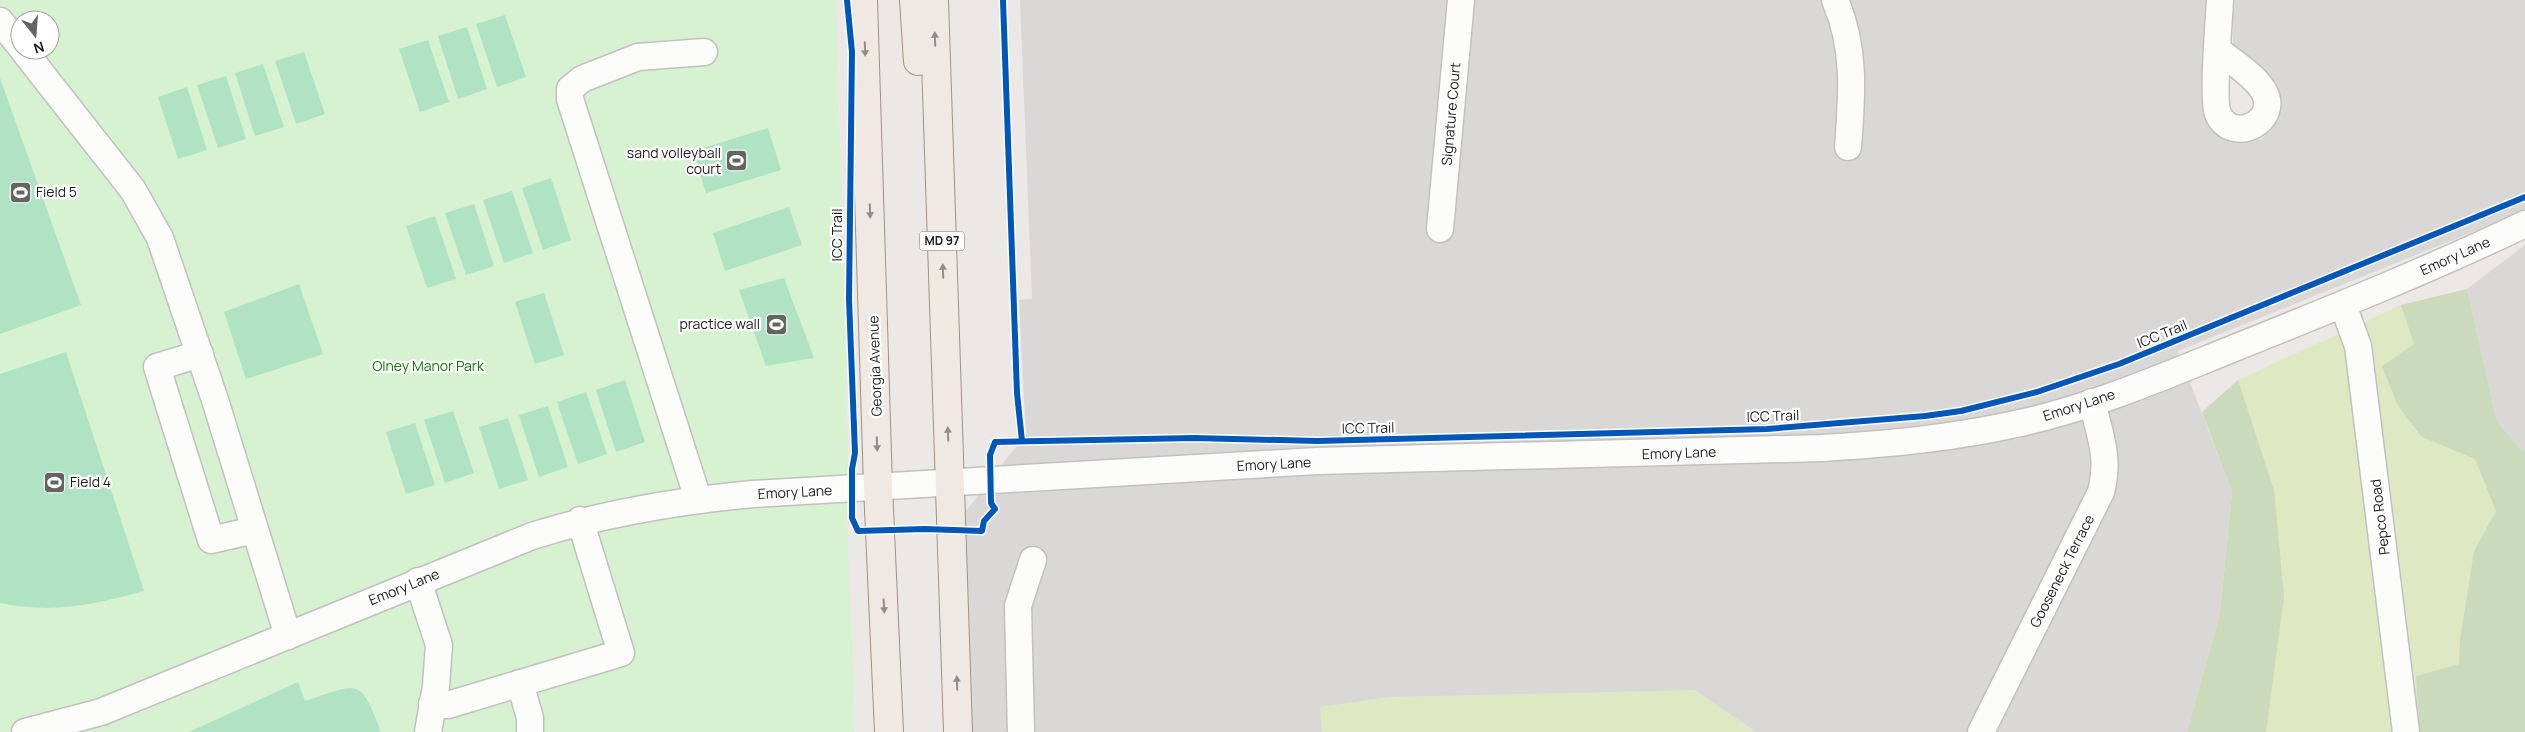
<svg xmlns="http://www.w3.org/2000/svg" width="2525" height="732" font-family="Manrope,sans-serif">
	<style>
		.residential { fill: #dad8d7 }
		.grass { fill: #dee9c3 }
		.forest { fill: #cbdaba }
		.park { fill: #d6f2d0; fill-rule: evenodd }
		.pitch { fill: #b0e3c4 }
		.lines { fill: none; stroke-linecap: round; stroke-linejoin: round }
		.minor-casing { stroke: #c2c1c0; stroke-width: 29 }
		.major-casing { stroke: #a19282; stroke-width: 30 }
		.minor { stroke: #fcfcfb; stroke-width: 26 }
		.major { stroke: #f0e9e3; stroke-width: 28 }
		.cycleway-casing { stroke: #fff; stroke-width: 9 }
		.cycleway { stroke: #0057b8; stroke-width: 6 }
		.oneway { fill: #918d8a }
		.labels { text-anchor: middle; stroke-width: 4.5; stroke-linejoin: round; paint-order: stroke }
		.shield { fill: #fff; stroke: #616161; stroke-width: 1 }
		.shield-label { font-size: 12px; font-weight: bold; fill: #1d1d1d }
		.street-label { font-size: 14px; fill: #1d1d1d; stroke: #fff }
		.poi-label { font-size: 14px; fill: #1d1d1d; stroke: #fff; text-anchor: end }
		.park-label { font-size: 14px; fill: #157b0a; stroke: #fff }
	</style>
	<rect width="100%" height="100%" fill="#ebe8e5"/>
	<!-- residential -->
	<g class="residential">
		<polygon points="1020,0 2212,0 2225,137 2236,142 2247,142 2261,139 2270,131 2276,122 2280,100 2233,45 2233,0 2525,0 2525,211 2178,351 2232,492 2220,614 2187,732 959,732 952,529 1026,434 1019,300 1032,299"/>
		<polygon points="2525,245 2525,450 2522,451 2497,422 2467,289"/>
	</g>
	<!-- grass -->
	<g class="grass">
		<polygon points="2401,305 2414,344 2422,437 2475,459 2496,511 2474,551 2460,639 2459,664 2416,676 2419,732 2266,732 2274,490 2238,380"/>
		<polygon points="1695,690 1756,732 1322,732 1320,707 1389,697"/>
	</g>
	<!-- forest -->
	<g class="forest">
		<polygon points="2467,289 2497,422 2522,451 2525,450 2525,732 2419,732 2416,676 2459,664 2460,639 2474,551 2496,511 2475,459 2422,437 2398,406 2382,366 2414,344 2401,305"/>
		<polygon points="2238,380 2274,490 2284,597 2266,732 2187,732 2220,614 2232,492 2202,412"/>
	</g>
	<!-- park -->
	<path class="park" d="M0,0H836L848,456L847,523L855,732H0ZM20,20H50V50H20Z"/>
	<!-- pitch -->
	<g class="pitch">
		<polygon points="505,15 526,77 497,87 476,24"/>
		<polygon points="467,27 487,89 458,99 438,36"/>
		<polygon points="428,40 449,102 420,112 399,49"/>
		<polygon points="304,52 325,114 296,124 275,61"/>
		<polygon points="263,64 284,127 255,136 235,73"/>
		<polygon points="226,76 246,139 218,148 197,85"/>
		<polygon points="0,78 81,305 0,334"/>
		<polygon points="187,87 207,150 178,159 158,97"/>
		<polygon points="768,128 781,170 706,193 693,151"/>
		<polygon points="551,178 571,240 543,250 522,188"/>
		<polygon points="512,191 533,253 504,263 483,200"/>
		<polygon points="474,204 494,266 466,275 445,213"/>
		<polygon points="789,207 802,245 725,271 713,233"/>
		<polygon points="435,216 456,279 427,288 406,226"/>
		<polygon points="784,278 814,358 766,366 739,290"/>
		<polygon points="299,284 323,354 246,379 224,312"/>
		<polygon points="544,293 564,355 535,364 515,302"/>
		<path d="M66,352L144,591C92,605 54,614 0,603V374Z"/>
		<polygon points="625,380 645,442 616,452 596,390"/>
		<polygon points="586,392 607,454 578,464 557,402"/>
		<polygon points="548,406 568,467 539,477 519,415"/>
		<polygon points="453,411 474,473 445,483 424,420"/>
		<polygon points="508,418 528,480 499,489 479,427"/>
		<polygon points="415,423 435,485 406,494 386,432"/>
		<path d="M298,682L305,701C360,684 359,675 381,732H189Z"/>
	</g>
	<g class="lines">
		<defs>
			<g id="minor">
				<path d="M1835,0C1856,48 1852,96 1848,147"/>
				<polyline points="0,21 20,46"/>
				<polyline points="23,50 133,190 160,238 215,400 288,636"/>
				<path d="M2218,50C2232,62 2253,74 2263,90C2282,120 2233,146 2218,114C2212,100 2219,20 2220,0"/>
				<polyline points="1440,229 1461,0"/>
				<polyline points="2343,305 2358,346 2406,732"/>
				<polyline points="200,354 157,367 211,540 255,530"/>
				<polyline points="698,499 570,99 570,89 582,79 638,57 704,52"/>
				<polyline points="418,581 439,645 436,686 428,732"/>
				<polyline points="520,683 530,718 530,732"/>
				<polyline points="432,704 448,705 621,653 580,520"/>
				<path d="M25,732L101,712L532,536C605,513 677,501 753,494L1317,461L1822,448C1889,444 1954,438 2020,423C2094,407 2167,375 2237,347C2334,308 2431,269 2525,224"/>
				<polyline points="1021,732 1018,606 1033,560"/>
				<path d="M1981,732L2101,492C2110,458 2100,435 2092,402"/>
			</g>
			<g id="major">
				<polyline points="863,0 878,487 889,732"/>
				<polyline points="914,0 918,61"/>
				<polyline points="934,0 958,732"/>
			</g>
		</defs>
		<!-- minor casing -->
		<use href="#minor" class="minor-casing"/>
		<!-- major casing -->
		<use href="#major" class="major-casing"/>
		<!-- minor -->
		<use href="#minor" class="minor"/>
		<!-- major -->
		<use href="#major" class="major"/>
		<defs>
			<g id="cycleway">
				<polyline points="847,0 852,52 849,299 855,453 852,469 852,518 858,531 925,529 982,531 984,521 995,509 991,503 990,455 995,442 1194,438 1317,441 1767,429 1925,416 1961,411 2037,392 2119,364 2525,197"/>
				<polyline points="1003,0 1017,393 1022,441"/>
			</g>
		</defs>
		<!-- cycleway casing -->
		<use href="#cycleway" class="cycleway-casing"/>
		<!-- cycleway -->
		<use href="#cycleway" class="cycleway"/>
	</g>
	<!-- one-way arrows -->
	<defs><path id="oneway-solid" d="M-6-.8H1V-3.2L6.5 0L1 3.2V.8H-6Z" transform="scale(1.25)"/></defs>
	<g class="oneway">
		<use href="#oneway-solid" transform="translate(935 39) rotate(-92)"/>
		<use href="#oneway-solid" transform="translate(865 49) rotate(88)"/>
		<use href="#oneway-solid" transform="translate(870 211) rotate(88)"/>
		<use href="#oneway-solid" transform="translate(943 271) rotate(-92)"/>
		<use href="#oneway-solid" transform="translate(948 434) rotate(-92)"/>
		<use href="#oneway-solid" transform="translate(877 444) rotate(88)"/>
		<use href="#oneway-solid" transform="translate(884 606) rotate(87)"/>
		<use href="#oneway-solid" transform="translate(957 683) rotate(-92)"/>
	</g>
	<!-- icons -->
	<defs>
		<symbol id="stadium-square" viewBox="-11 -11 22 22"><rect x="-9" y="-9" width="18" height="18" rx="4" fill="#656463" stroke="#fff"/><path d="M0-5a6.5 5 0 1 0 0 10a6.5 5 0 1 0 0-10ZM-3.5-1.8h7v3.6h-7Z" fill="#fff"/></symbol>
	</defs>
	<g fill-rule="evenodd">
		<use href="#stadium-square" x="724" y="148" width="25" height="25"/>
		<use href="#stadium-square" x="8" y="180" width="25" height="25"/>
		<use href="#stadium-square" x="764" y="312" width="25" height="25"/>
		<use href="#stadium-square" x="42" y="470" width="25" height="25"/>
	</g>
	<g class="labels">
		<!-- shield labels -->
		<rect class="shield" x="919.5" y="231.5" width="45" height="19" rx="4"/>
		<g class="shield-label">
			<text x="942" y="245">MD 97</text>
		</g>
		<!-- street labels -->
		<g class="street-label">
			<text transform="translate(1451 114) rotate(-85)" y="5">Signature Court</text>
			<text transform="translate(837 235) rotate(-90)" y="5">ICC Trail</text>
			<text transform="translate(2455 256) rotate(-24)" y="5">Emory Lane</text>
			<text transform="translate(2162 334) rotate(-22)" y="5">ICC Trail</text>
			<text transform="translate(875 366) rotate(-92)" y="5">Georgia Avenue</text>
			<text transform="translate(2079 405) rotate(-18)" y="5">Emory Lane</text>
			<text transform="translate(1773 416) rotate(-2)" y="5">ICC Trail</text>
			<text transform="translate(1368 428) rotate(-1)" y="5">ICC Trail</text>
			<text transform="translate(1679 453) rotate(-2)" y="5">Emory Lane</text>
			<text transform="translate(1274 464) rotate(-3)" y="5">Emory Lane</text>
			<text transform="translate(795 492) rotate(-3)" y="5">Emory Lane</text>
			<text transform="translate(2380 517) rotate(-97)" y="5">Pepco Road</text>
			<text transform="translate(2062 571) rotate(-63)" y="5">Gooseneck Terrace</text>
			<text transform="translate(404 587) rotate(-22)" y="5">Emory Lane</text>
		</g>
		<!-- poi labels -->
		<g class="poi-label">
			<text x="721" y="158">sand volleyball<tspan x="721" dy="16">court</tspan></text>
			<text x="36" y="197" text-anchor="start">Field 5</text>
			<text x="760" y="329">practice wall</text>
			<text x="70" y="487" text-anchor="start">Field 4</text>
		</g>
		<!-- park labels -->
		<g class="park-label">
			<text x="428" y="371">Olney Manor Park</text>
		</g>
	</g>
	<!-- north arrow -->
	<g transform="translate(35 35) rotate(163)"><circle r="24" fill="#ffffff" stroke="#a5a5a5"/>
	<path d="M0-4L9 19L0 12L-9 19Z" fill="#656463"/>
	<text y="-8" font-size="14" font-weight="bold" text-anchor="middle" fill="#1d1d1d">N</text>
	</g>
</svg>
